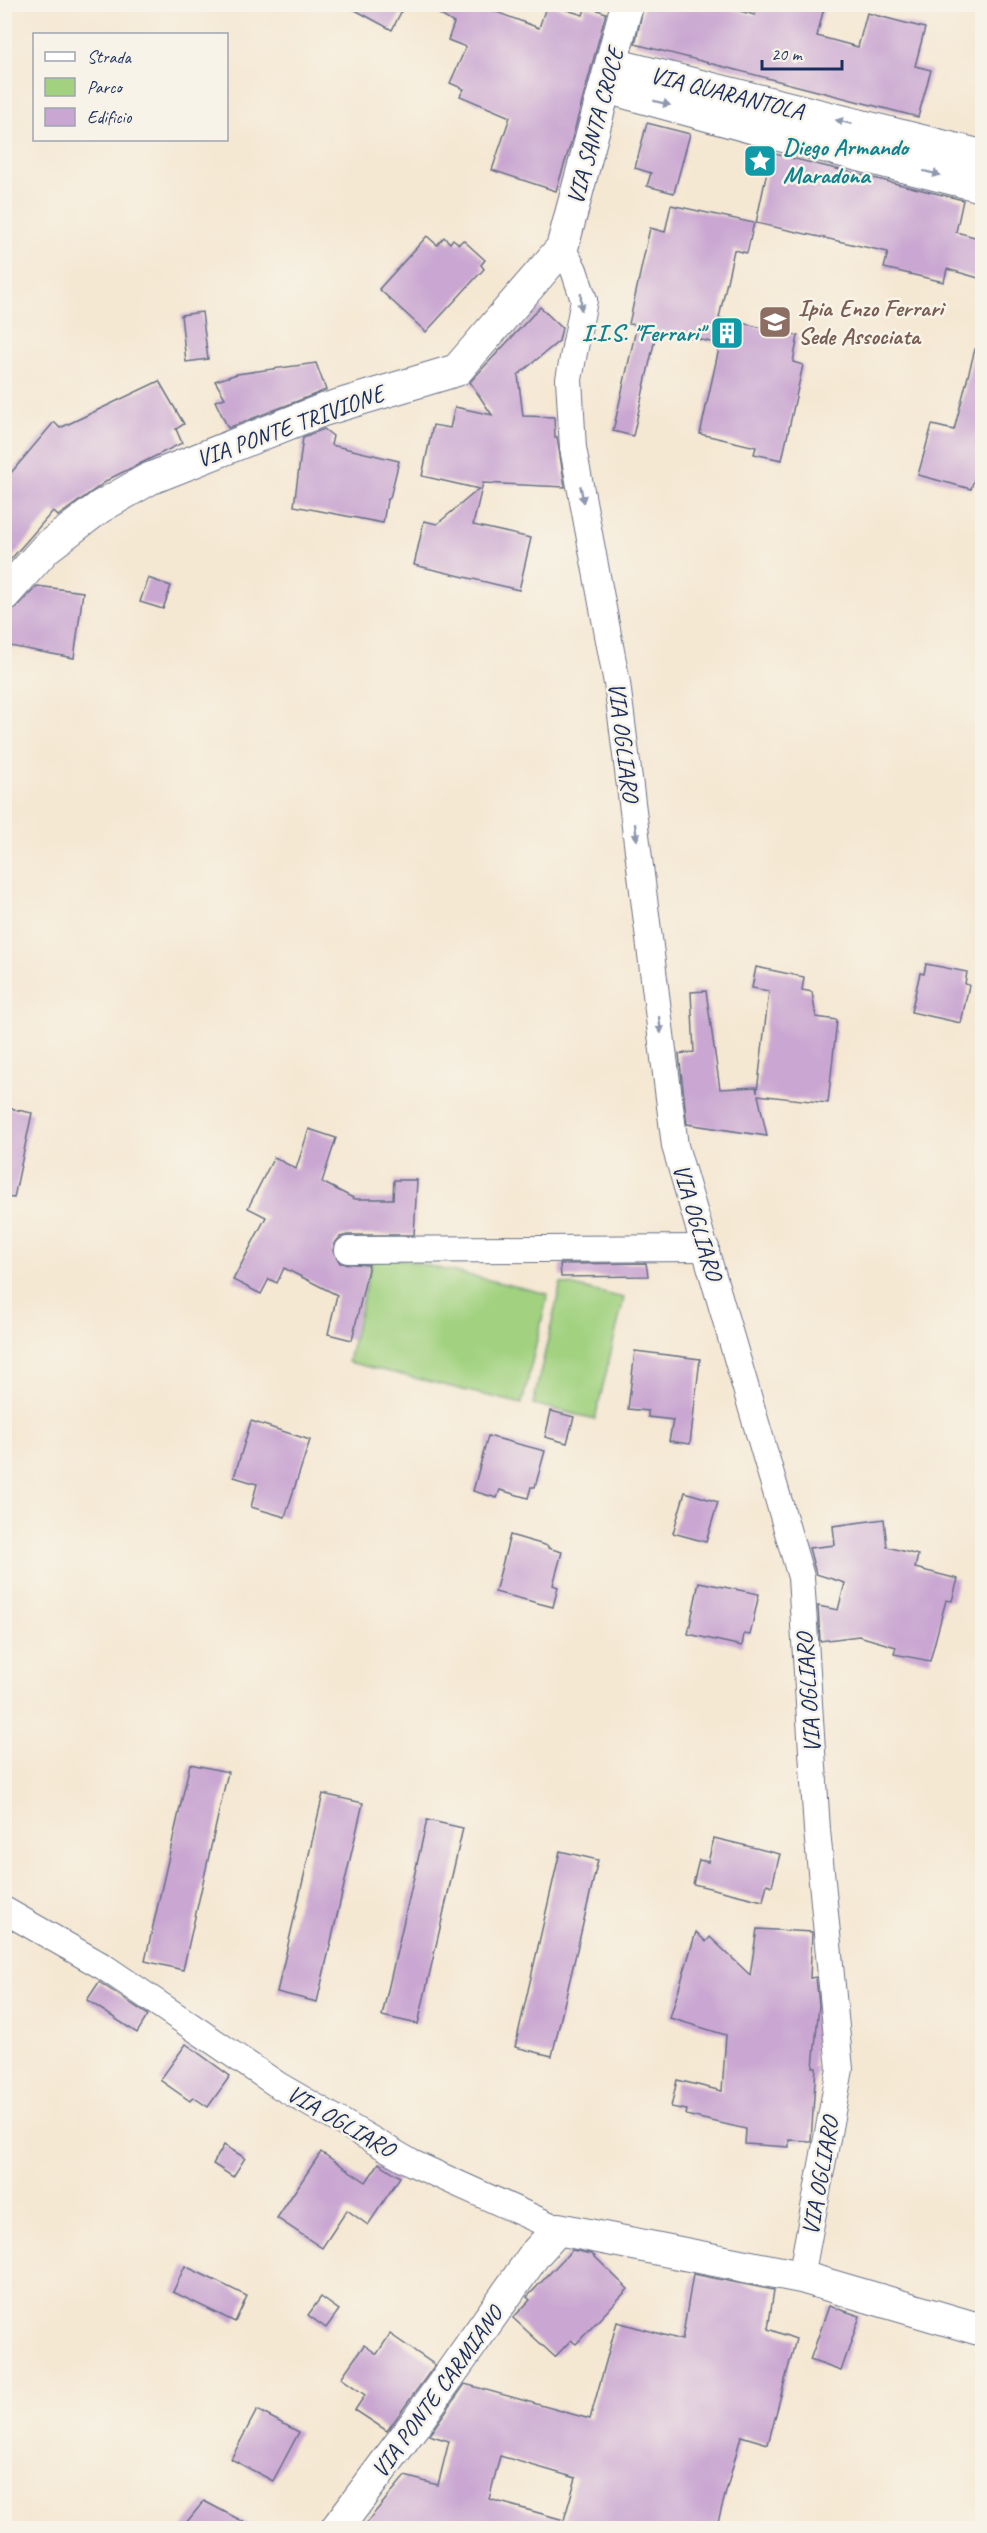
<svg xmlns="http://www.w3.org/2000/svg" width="987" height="2533" font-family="Caveat,sans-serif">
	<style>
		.green { fill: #a2d280; stroke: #5e806f; stroke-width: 1.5 }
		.building { fill: #caa7d2; fill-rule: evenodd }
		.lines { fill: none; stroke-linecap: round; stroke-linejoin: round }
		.minor-casing { stroke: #677087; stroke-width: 28 }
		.tertiary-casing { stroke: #677087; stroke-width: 34 }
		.minor { stroke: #fff; stroke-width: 26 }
		.tertiary { stroke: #fff; stroke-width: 32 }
		.oneway { fill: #8d97ae }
		.labels { text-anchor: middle; stroke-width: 5; stroke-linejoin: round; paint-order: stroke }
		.street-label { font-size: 24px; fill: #1b2f5e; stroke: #f7f3e8 }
		.culture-label { font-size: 24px; font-weight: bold; fill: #0d838f; stroke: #f7f3e8; text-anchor: start }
		.education-label { font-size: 24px; font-weight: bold; fill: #785e54; stroke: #f7f3e8; text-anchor: start }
	</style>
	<rect width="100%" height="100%" fill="#f7f3e8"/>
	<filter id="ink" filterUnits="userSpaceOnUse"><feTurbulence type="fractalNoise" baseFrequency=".0167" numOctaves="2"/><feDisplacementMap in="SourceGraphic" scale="12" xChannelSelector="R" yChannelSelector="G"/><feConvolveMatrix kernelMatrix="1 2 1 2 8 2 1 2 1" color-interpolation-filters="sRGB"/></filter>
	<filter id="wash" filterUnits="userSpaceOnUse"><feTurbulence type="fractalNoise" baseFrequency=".008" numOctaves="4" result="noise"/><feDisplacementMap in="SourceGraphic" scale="24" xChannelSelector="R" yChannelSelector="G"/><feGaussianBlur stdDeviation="1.35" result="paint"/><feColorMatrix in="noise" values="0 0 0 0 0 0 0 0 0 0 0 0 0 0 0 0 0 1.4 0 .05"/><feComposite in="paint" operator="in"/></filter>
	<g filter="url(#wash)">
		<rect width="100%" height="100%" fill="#f5e8d3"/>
		<!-- green -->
		<g class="green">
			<polygon points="374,1253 548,1294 522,1404 348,1362"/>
			<polygon points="561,1283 624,1298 595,1419 533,1404"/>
		</g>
		<g id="blocks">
			<!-- building -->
			<g class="building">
				<polygon points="344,4 405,4 392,30"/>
				<polygon points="423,4 475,4 539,28 547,4 583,15 586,6 606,13 571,143 556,191 492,170 510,117 460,96 464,89 450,83 466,47 448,40 454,23"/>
				<polygon points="644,4 713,4 755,15 758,4 825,4 817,36 858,47 867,13 925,28 915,66 931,70 918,117 635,44"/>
				<polygon points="647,123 690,134 674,193 647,186 651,173 635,168"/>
				<polygon points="771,153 963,200 956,232 982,239 982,279 947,269 944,282 884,268 888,252 756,223"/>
				<polygon points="671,205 754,223 747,253 734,250 719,318 798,336 793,362 803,365 782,460 754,454 756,447 700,434 720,344 657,330 633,436 613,431 637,325 629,324 650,228 665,232"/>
				<polygon points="427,236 437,245 444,237 450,243 453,239 459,244 463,240 485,260 481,265 484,269 426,332 379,289"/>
				<polygon points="540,307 562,328 559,341 518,375 523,416 554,417 555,437 557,437 565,487 483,483 473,525 531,538 519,590 414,565 424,521 437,524 479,489 422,476 433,425 450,428 455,407 492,415 470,382"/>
				<polygon points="202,312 208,359 186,362 181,315"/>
				<polygon points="975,349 982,350 982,481 974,479 971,489 918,475 932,425 954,430"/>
				<polygon points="316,363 326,390 228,428 215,401 225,398 215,381 237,374"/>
				<polygon points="159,381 184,424 176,429 182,443 111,478 58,516 53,511 4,567 4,481 54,422 60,428"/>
				<polygon points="324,429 333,436 331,445 399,461 390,498 387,500 383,523 294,506 303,437"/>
				<polygon points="148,578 171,586 163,609 140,602"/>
				<polygon points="37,586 83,592 74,658 4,645 4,612 17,607"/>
				<polygon points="926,964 967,972 965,984 969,985 961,1023 911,1012 920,973 924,974"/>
				<polygon points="756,967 804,977 802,990 812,992 816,1017 837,1020 828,1103 758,1095 767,1136 687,1124 679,1054 694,1052 691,992 706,991 720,1089 756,1087 757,1092 769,991 752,988"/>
				<polygon points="4,1107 32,1113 14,1198 4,1197"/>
				<polygon points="309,1129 336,1138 322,1182 355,1199 393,1199 394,1180 417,1180 414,1235 348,1235 340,1237 335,1243 333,1251 340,1263 369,1265 352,1340 328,1334 337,1295 284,1268 277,1283 269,1279 261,1294 233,1280 266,1217 248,1208 274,1157 296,1169"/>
				<polygon points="646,1263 648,1276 561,1277 560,1264"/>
				<polygon points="635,1351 700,1359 690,1444 669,1441 673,1420 648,1417 648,1411 628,1409"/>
				<polygon points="551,1411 574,1417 567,1443 545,1437"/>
				<polygon points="251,1421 310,1440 285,1517 251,1507 257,1484 234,1477"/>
				<polygon points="488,1436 545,1451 535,1487 531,1487 528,1498 500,1490 497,1498 473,1491"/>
				<polygon points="685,1492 718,1502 706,1542 673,1533"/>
				<polygon points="884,1519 887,1547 918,1555 915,1568 958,1579 952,1601 946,1600 930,1661 894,1654 896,1647 859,1636 820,1641 818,1606 838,1610 845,1583 816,1574 809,1548 835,1545 833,1526"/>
				<polygon points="510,1535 548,1546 548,1548 562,1552 553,1585 558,1587 553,1607 495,1592"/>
				<polygon points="699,1582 759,1594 750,1635 744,1634 742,1646 688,1634"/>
				<polygon points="190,1764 228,1772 183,1970 145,1961"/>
				<polygon points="323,1794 363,1803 317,2002 277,1992"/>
				<polygon points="427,1820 463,1828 418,2024 382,2016"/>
				<polygon points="714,1838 780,1854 772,1886 767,1884 763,1901 693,1884 699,1860 708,1862"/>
				<polygon points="560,1851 598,1860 552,2056 515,2047"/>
				<polygon points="757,1929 812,1932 810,1978 816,1977 819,2005 813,2067 816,2067 811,2141 789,2140 789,2147 745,2144 746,2129 686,2115 687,2110 671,2107 677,2080 722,2091 726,2035 670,2018 696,1932 706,1942 710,1937 750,1975"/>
				<polygon points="99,1982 148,2015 137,2033 87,2000"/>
				<polygon points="186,2044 230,2076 208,2107 193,2097 190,2101 160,2080"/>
				<polygon points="224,2145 245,2158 233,2177 213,2164"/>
				<polygon points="321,2152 366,2182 379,2163 400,2177 368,2225 347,2210 322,2248 277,2218"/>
				<polygon points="572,2250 592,2254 628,2289 576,2344 571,2340 555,2357 513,2318 530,2300 527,2297"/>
				<polygon points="185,2266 247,2296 235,2322 173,2292"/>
				<path d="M693,2274L774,2290L768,2329L796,2339L768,2444L741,2436L716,2529H361L405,2476L438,2485L449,2441L429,2435L465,2384L590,2419L617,2322L682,2340ZM500,2456L576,2478L564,2520L489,2499Z"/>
				<polygon points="321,2297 339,2310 326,2328 308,2315"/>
				<polygon points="829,2306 860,2316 841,2371 810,2360"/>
				<polygon points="390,2334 435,2365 387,2431 355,2410 365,2395 341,2378 364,2345 377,2354"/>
				<polygon points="257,2410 299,2432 273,2481 231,2459"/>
				<polygon points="204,2501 257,2529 181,2529"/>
			</g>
		</g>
	</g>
	<g filter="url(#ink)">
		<use href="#blocks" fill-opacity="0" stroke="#677087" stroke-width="1.5"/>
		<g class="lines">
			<defs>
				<g id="minor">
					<polyline points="562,248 574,270 584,300 569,379 573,448 617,683 675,1146 801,1577 817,1830 840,2069 801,2277"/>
					<polyline points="348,1250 706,1248"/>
					<polyline points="4,1910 104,1967 278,2085 412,2163 558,2229"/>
				</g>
				<g id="tertiary">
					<polyline points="612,64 982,156"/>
					<polyline points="606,87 780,135 982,186"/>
					<polyline points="4,595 46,548 100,507 149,479 320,411 457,370 562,248 627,4"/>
					<polyline points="337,2528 417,2421 535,2254 558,2229 801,2277 982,2330"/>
				</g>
			</defs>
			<!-- minor casing -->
			<use href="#minor" class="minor-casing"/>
			<!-- tertiary casing -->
			<use href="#tertiary" class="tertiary-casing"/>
			<!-- minor -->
			<use href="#minor" class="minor"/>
			<!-- tertiary -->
			<use href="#tertiary" class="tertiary"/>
		</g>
		<!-- one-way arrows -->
		<defs><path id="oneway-solid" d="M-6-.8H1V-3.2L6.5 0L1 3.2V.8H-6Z" transform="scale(1.5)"/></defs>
		<g class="oneway">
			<use href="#oneway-solid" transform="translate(662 103) rotate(15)"/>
			<use href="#oneway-solid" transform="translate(844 122) rotate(-166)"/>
			<use href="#oneway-solid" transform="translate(932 173) rotate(14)"/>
			<use href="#oneway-solid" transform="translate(581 302) rotate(89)"/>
			<use href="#oneway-solid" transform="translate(582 494) rotate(79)"/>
			<use href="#oneway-solid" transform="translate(636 832) rotate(83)"/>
			<use href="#oneway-solid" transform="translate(660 1025) rotate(83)"/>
		</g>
	</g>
	<!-- icons -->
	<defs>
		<symbol id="sight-square" viewBox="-11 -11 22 22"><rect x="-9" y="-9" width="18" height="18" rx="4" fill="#0f9aa8" stroke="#f7f3e8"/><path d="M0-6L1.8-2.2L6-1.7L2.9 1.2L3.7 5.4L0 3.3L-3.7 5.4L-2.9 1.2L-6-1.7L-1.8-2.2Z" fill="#fff"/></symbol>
		<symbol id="school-square" viewBox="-11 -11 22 22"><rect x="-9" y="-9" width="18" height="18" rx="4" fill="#8d6e63" stroke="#f7f3e8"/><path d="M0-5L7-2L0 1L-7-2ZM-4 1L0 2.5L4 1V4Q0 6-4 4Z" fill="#fff"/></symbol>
		<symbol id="building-square" viewBox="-11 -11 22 22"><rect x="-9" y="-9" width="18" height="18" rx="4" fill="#0f9aa8" stroke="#f7f3e8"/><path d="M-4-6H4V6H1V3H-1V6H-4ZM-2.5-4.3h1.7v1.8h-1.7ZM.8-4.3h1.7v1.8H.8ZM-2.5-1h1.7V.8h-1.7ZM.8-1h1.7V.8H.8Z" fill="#fff"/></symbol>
	</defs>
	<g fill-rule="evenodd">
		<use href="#sight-square" x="741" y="142" width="38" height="38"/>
		<use href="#school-square" x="756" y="303" width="38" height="38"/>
		<use href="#building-square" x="708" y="314" width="38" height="38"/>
	</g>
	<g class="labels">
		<!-- street labels -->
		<g class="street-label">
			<text transform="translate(727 93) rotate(14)" y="8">VIA QUARANTOLA</text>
			<text transform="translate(595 126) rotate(-75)" y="8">VIA SANTA CROCE</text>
			<text transform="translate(290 426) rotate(-20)" y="8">VIA PONTE TRIVIONE</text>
			<text transform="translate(624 742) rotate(83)" y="8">VIA OGLIARO</text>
			<text transform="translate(698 1222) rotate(73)" y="8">VIA OGLIARO</text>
			<text transform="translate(808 1693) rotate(-94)" y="8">VIA OGLIARO</text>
			<text transform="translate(341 2121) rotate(30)" y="8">VIA OGLIARO</text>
			<text transform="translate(820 2176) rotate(-80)" y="8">VIA OGLIARO</text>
			<text transform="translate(437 2392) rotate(-54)" y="8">VIA PONTE CARMIANO</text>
		</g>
		<!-- culture labels -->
		<g class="culture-label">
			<text x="783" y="155">Diego Armando<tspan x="783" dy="28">Maradona</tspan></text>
			<text x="704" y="341" text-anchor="end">I.I.S. "Ferrari"</text>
		</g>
		<!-- education labels -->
		<g class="education-label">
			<text x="798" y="316">Ipia Enzo Ferrari<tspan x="798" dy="28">Sede Associata</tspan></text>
		</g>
	</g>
	<!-- margin -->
	<rect width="987" height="2533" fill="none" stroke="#f7f3e8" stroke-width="24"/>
	<!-- legend -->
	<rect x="33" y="33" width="195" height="108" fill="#f7f3e8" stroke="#9fa5b1" stroke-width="1.5"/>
	<rect x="45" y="52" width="30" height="9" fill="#ffffff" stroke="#9fa5b1" stroke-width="1.5"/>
	<text x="87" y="63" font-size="18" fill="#1b2f5e">Strada</text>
	<rect x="45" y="78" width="30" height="18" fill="#a2d280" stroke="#9fa5b1" stroke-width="1.5"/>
	<text x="87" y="93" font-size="18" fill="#1b2f5e">Parco</text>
	<rect x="45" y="108" width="30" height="18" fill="#caa7d2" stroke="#9fa5b1" stroke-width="1.5"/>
	<text x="87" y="123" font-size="18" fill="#1b2f5e">Edificio</text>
	<!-- scale -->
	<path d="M762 60v9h80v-9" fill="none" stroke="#1b2f5e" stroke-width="3"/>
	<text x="771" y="60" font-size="18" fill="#1b2f5e" stroke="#f7f3e8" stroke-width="4.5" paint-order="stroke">20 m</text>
</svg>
